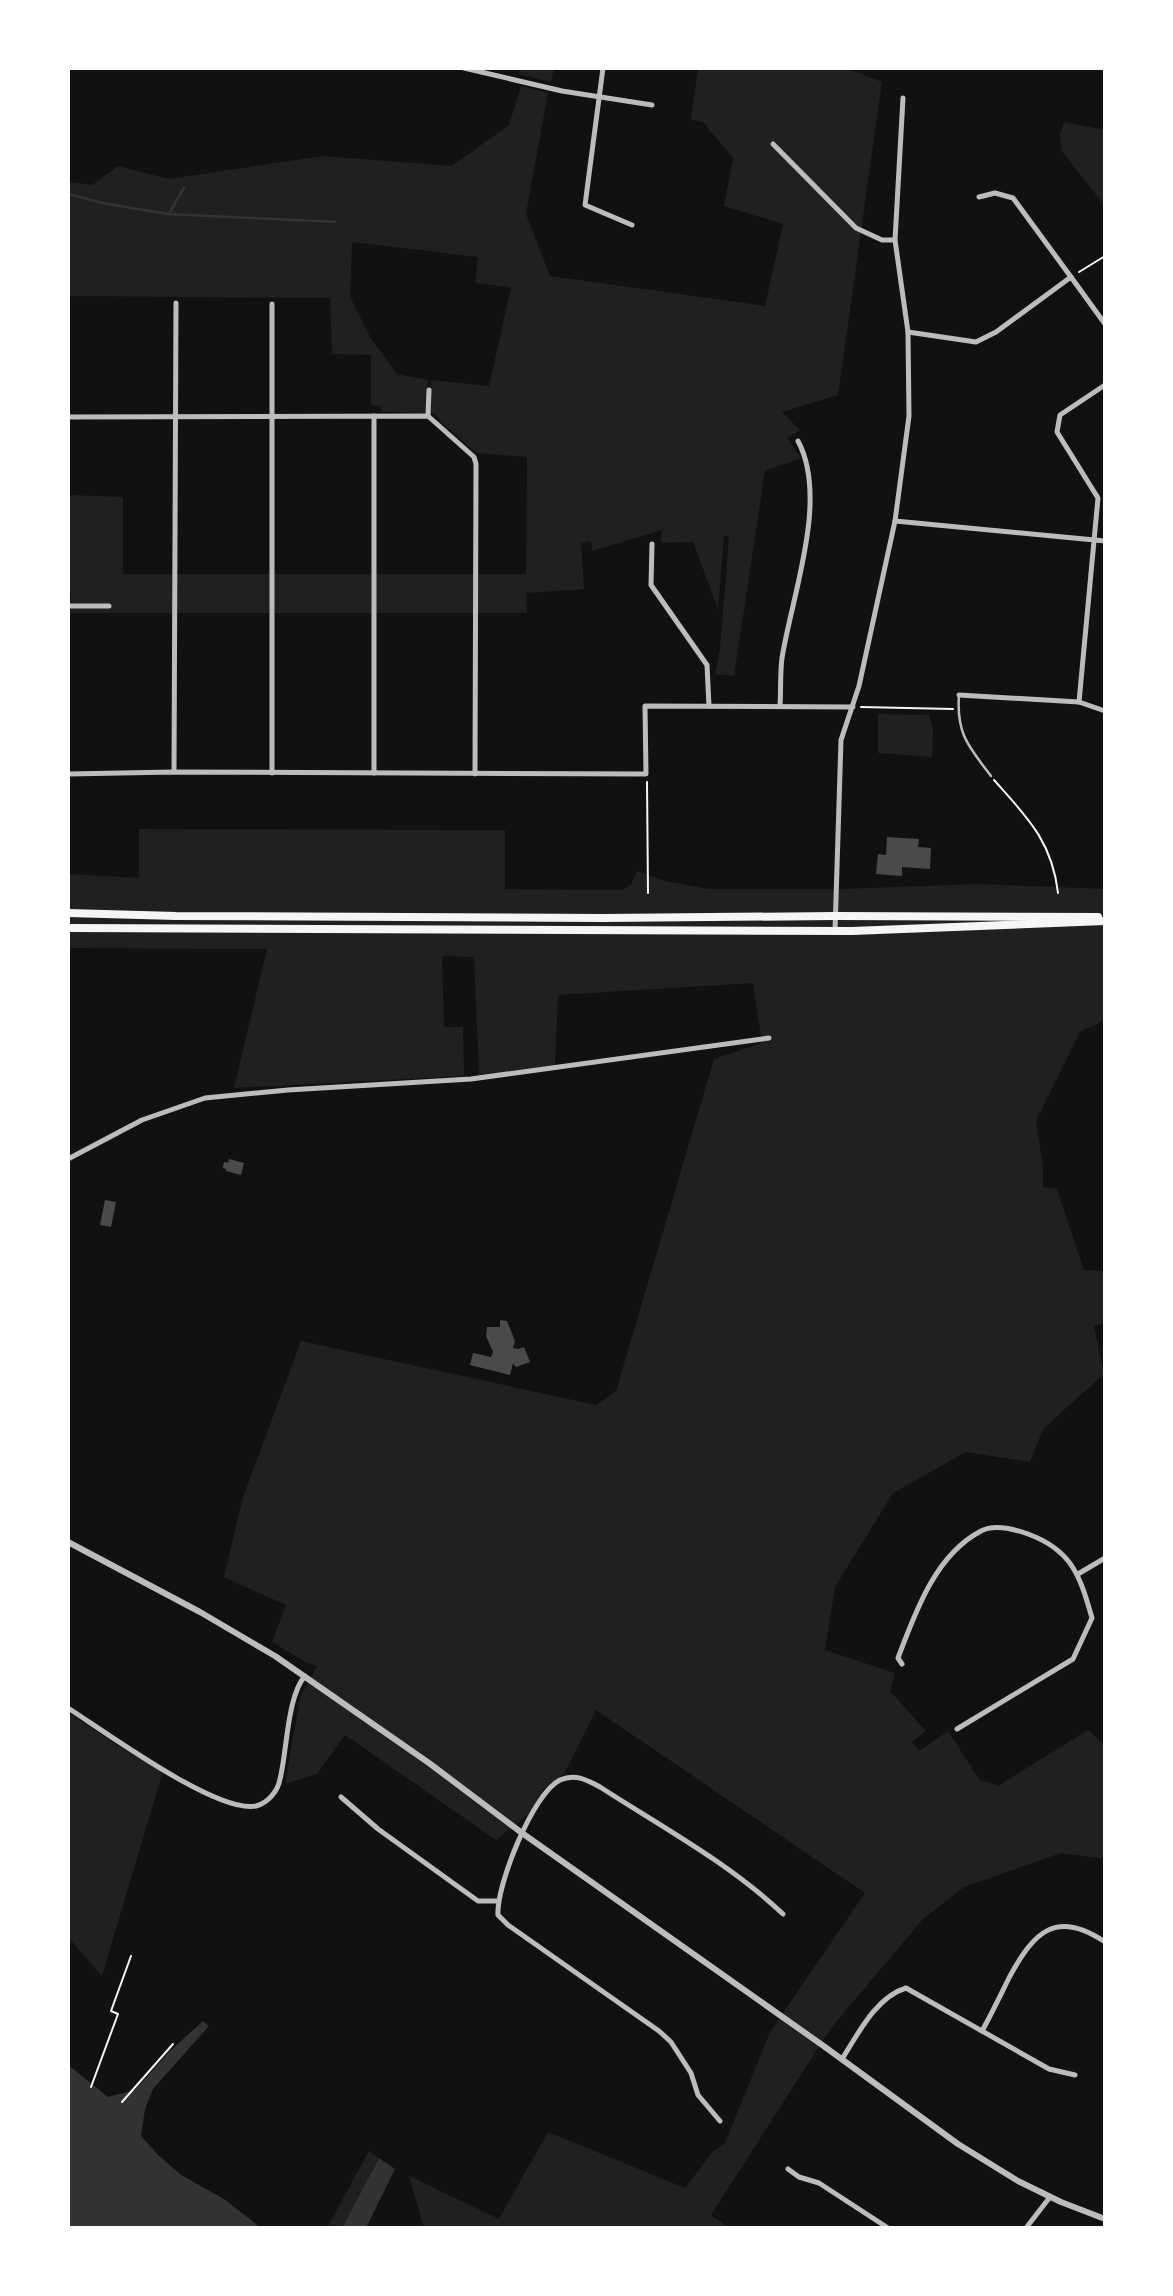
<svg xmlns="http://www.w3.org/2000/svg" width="1173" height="2296" font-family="Cabin,sans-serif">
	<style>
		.green { fill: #202020 }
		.water { fill: #333 }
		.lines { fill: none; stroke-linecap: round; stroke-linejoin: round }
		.stream { stroke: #333; stroke-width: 2.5 }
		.building { fill: #4a4a4a }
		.path { stroke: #f5f5f5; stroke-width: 2 }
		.service { stroke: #bcbcbc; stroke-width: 2.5 }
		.minor { stroke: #bcbcbc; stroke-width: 5 }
		.tertiary { stroke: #bcbcbc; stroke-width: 6 }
		.primary { stroke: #f5f5f5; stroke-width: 8 }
	</style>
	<rect width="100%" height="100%" fill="#111"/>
	<!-- green -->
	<g class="green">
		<polygon points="520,68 554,68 551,82 519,74"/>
		<polygon points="698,68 846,68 882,82 838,395 782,412 800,430 787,438 801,458 765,471 734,676 715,674 720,649 729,536 724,536 718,609 693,542 661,543 662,530 592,551 591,541 581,543 584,589 526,593 527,613 71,613 71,591 68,590 68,495 123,497 123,574 526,574 527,457 476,453 441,422 435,414 430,413 431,380 489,386 511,287 475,283 478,257 352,242 350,297 370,337 397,374 428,380 426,413 382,412 381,406 371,405 371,355 332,354 330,298 68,296 68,182 92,185 118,166 169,179 322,156 452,166 509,125 521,86 548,93 526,214 550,276 765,306 783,224 724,206 733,158 703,122 691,120"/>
		<polygon points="1064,122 1105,130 1105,206 1061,150 1060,134"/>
		<polygon points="878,714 929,715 933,730 932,757 878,753"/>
		<polygon points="139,829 505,830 505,889 622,890 631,885 637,871 665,881 709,889 841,889 977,884 1105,889 1105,1020 1080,1032 1036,1121 1043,1167 1043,1187 1057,1189 1084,1270 1105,1271 1105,1323 1094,1326 1104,1374 1043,1429 1030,1462 966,1452 893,1493 835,1587 825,1650 895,1673 890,1691 926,1731 912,1742 919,1751 948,1731 979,1779 998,1786 1088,1730 1105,1745 1105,1859 1061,1853 964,1887 923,1919 831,2028 711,2215 729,2228 424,2228 409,2176 499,2219 548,2132 685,2188 713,2151 725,2143 770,2032 865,1893 596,1710 564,1774 544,1789 530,1813 496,1840 345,1735 317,1774 285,1784 300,1698 317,1666 307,1663 272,1642 286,1605 224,1577 243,1497 301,1341 596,1405 616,1391 714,1059 762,1043 753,983 558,995 555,1066 479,1075 474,957 442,956 444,1027 463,1027 464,1076 234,1088 267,949 68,948 68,874 139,878"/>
		<polygon points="68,1712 126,1751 163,1771 102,1976 68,1937"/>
		<polygon points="369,2151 379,2158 342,2228 327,2228"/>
	</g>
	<!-- water -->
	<g class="water">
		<polygon points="203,2021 209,2026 153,2089 145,2109 141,2136 158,2155 181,2175 224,2199 261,2228 68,2228 68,2065 108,2097 135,2090 170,2051"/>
		<polygon points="379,2158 395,2169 366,2228 342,2228"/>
	</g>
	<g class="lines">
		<!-- stream -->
		<g class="stream">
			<polyline points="68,194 107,204 169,214 335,222"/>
			<polyline points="170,212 184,188"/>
		</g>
	</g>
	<!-- building -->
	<g class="building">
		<polygon points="887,837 919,839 918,847 931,848 930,869 902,867 902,876 876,874 878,854 886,855"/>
		<polygon points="229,1159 244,1163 241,1175 226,1171 226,1169 223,1168 224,1162 228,1163"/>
		<polygon points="105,1200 116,1202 111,1227 100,1225"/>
		<polygon points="500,1320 507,1321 515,1341 513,1348 518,1349 524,1347 530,1362 516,1367 513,1363 510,1375 470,1365 473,1353 491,1357 493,1352 486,1336 487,1327 500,1327"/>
	</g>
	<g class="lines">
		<!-- path -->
		<g class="path">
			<polyline points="1079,272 1105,256"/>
			<polyline points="861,707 953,709"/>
			<path d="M994,780C1027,817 1052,841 1058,893"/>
			<polyline points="647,782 648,893"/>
			<polyline points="91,2087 118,2014 111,2011 131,1956"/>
			<polyline points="122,2102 173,2044"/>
		</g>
		<!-- service -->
		<path class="service" d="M959,695C956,734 969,747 991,776"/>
		<!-- minor -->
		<g class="minor">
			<polyline points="464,68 562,91 652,105"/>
			<polyline points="603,68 585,205 632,225"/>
			<polyline points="773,144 856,228 882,240 895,240"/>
			<polyline points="979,197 995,193 1013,198 1071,277"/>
			<polyline points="908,332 976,342 996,332 1071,277 1105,324"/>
			<polyline points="374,416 374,773"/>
			<polyline points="428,416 429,390"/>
			<polyline points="68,417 428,416 474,457 476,464 475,774"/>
			<polyline points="895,521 1105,541"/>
			<polyline points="652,544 651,585 707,665 709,706"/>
			<polyline points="68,606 109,606"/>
			<polyline points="959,695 1079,702 1105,711"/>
			<polyline points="1079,702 1098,498 1057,432 1060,415 1105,385"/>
			<path d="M780,706C781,690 780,673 782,658C792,595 829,499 798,441"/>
			<polyline points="174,772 176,303"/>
			<polyline points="272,773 272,304"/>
			<polyline points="68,774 174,772 646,774 645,706 853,707"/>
			<polyline points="835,931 841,740 859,686 895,521 909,416 908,332 895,240 903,98"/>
			<polyline points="68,1159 142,1120 205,1098 288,1090 471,1079 769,1038"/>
			<polyline points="1078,1574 1105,1558"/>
			<path d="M902,1664L898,1658C915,1613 935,1555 981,1531C994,1524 1014,1529 1028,1534C1072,1550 1080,1576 1092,1618L1073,1659L957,1729"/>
			<path d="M68,1708C104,1731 217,1814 256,1806C268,1803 278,1791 280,1779C287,1752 287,1696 305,1676"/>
			<polyline points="341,1797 378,1829 478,1901 497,1901"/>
			<path d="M982,2031C992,2013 1001,1994 1010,1976C1034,1932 1056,1909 1105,1942"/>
			<path d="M842,2059C858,2034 876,1997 906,1988L1049,2069L1075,2075"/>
			<path d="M720,2121L698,2095L691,2073L671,2042L659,2031L508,1925L498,1915C496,1886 533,1793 560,1780C575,1773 587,1780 600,1787C662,1827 729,1863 783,1914"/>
			<polyline points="788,2169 799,2177 819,2183 888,2228"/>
			<polyline points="1026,2228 1050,2197"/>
		</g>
		<!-- tertiary -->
		<polyline class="tertiary" points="68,1542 200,1612 275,1656 429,1763 522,1833 825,2047 958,2144 1018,2181 1061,2202 1105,2219"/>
		<!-- primary -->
		<g class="primary">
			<polyline points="68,913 176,916 604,918 835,916 1098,917"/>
			<polyline points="68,928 852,931 1105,921"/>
		</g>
	</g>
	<!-- border -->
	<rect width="1173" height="2296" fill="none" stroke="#ffffff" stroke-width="140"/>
</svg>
